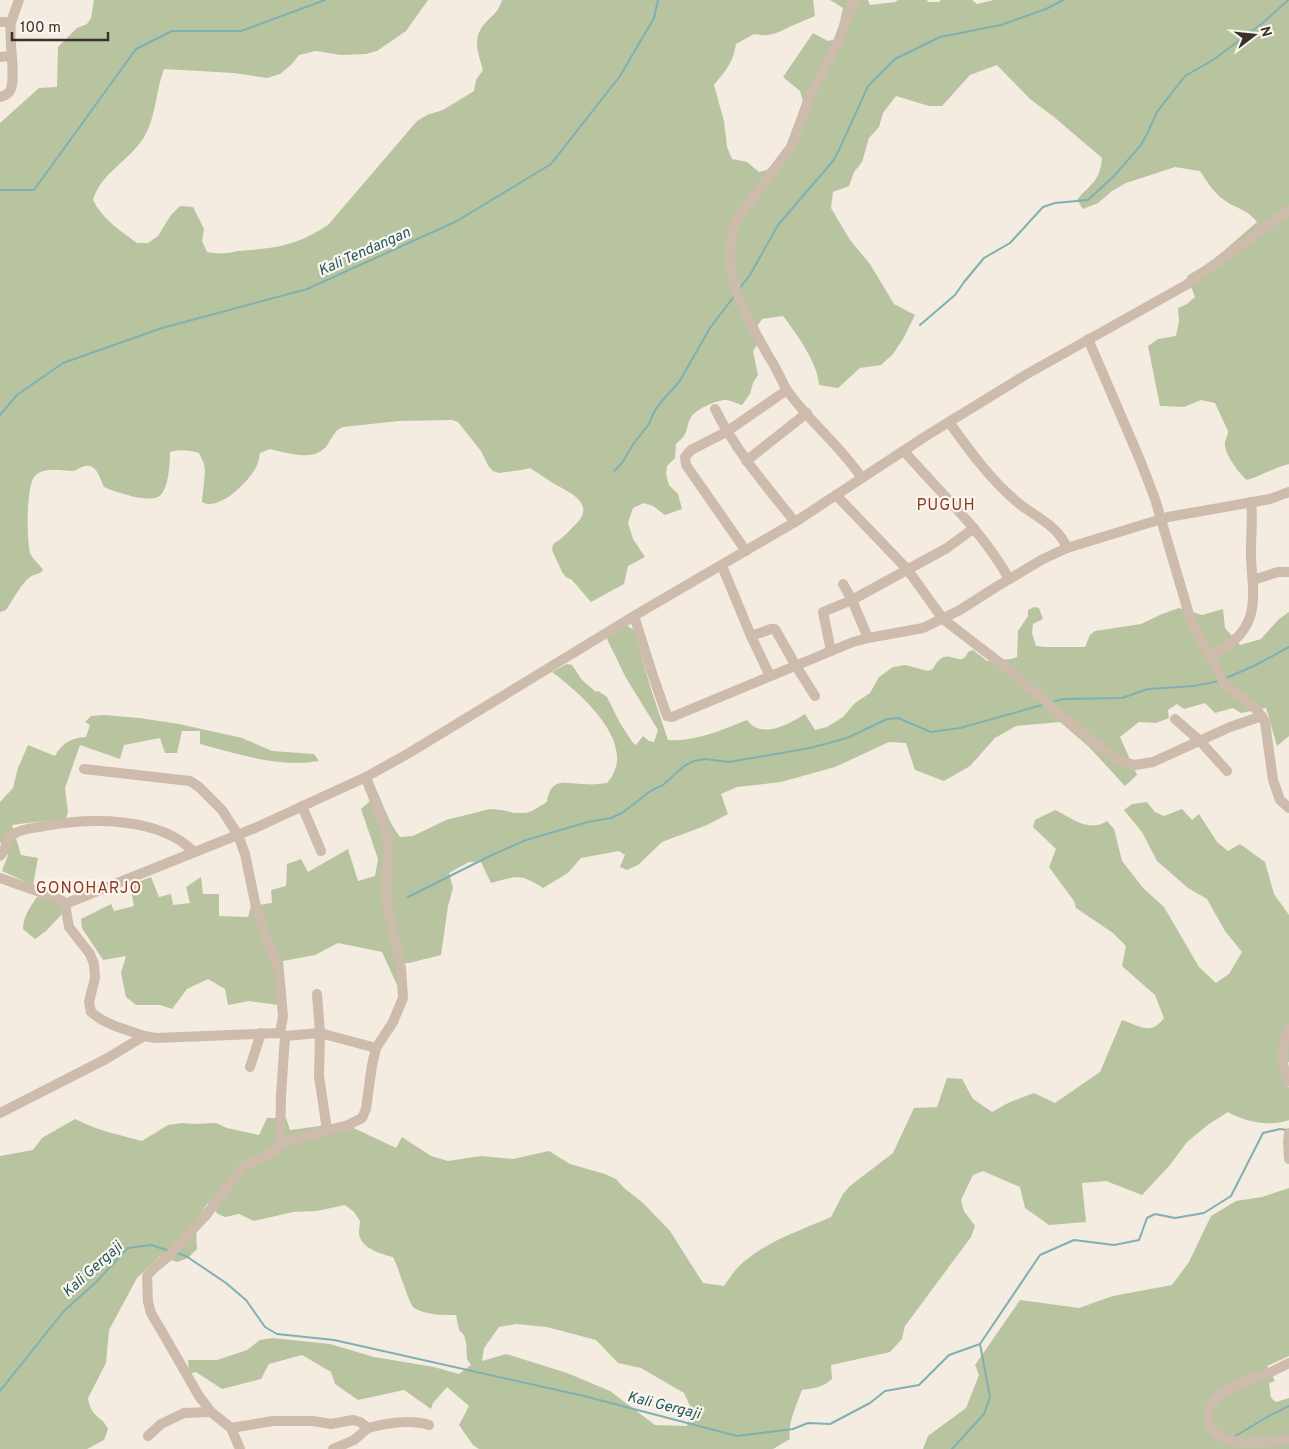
<svg xmlns="http://www.w3.org/2000/svg" width="1289" height="1449" font-family="Overpass,sans-serif">
	<style>
		.green { fill: #b8c4a0; fill-rule: evenodd }
		.lines { fill: none; stroke-linecap: round; stroke-linejoin: round }
		.stream { stroke: #7fb0b2; stroke-width: 2 }
		.minor { stroke: #cdbbac; stroke-width: 10 }
		.labels { text-anchor: middle; stroke-width: 4.5; stroke-linejoin: round; paint-order: stroke }
		.water-label { font-size: 15px; font-style: italic; fill: #1f5a5e; stroke: #fbf5ee }
		.quarter-label { font-size: 16px; letter-spacing: 1px; fill: #8c3b22; stroke: #fbf5ee }
	</style>
	<rect width="100%" height="100%" fill="#f4ebe1"/>
	<!-- green -->
	<g class="green">
		<path d="M94,0H428L406,31L377,51L366,54L341,55L316,51L299,55L291,65L280,74L267,78L234,73L164,69C155,93 156,123 140,143C124,164 101,174 93,200C102,219 121,231 137,243H148L158,236L171,215L180,206L193,207L204,229L202,241L207,252C214,253 221,254 227,253C231,253 235,251 239,251C276,248 296,246 328,225L417,121L427,115L443,110L474,91L476,80L483,70C477,49 471,36 489,19C496,13 499,9 502,0H813L815,16C809,19 802,21 796,24C780,31 772,38 754,34L736,44C733,63 726,70 714,85L724,121L727,147L732,159L747,162L759,172L767,170L787,148L803,101L800,91L783,77L813,33L828,41L836,39L843,8L830,0H868L870,5L895,2L898,0H927L928,2H939L941,0H972L977,4L994,0H1289V464C1274,468 1262,475 1247,480C1239,474 1223,452 1225,442C1226,438 1228,435 1228,431L1215,403L1201,400L1184,407L1160,406L1148,346L1158,339L1176,336L1179,321L1178,308L1187,304L1195,297L1187,276L1212,261L1257,222C1248,211 1242,210 1230,204C1216,196 1209,185 1200,171L1175,167L1126,183L1112,191L1098,203L1083,209L1077,200C1091,183 1100,182 1102,158L1054,117L1030,99L997,65L970,75L942,106H929L896,96L883,113L879,127L869,138L862,162L854,172L849,186L833,192L831,208L850,240L870,264L894,304L915,315L903,339L893,354L881,365L860,368L838,388L819,385C818,363 796,333 783,316L762,319L756,328L762,338L753,351L758,375L753,383L750,394L742,405C738,404 732,401 727,400C718,399 696,409 691,417C684,431 691,431 676,444L675,458L667,466L666,474L669,485L678,494L682,509L665,515L653,506L644,503L633,508L628,523L633,539L645,557L628,566L624,584L591,602L572,580L566,577L562,572L552,550L553,544C562,539 567,533 574,526C598,504 570,493 553,483C545,478 538,473 530,468L521,470L499,473L493,471L489,467L481,451L458,422L452,420L399,421L343,427C335,430 333,436 328,444C316,463 288,453 270,449L260,453C259,457 259,461 257,465C251,480 219,512 202,502L205,471L204,464L199,453C190,450 178,449 170,452C170,462 169,492 158,497C150,500 139,498 131,496C122,493 112,491 104,487C100,478 96,461 82,467C78,468 77,471 72,471C61,470 43,467 35,476C26,483 26,546 31,555C33,559 40,565 43,570C39,575 34,574 30,577C20,585 13,600 6,610L0,612V123L39,88L57,87L58,47L77,28L87,24L91,18Z"/>
		<path d="M1034,607L1039,608L1043,619L1033,624L1032,633L1036,646L1046,647H1085L1090,635L1095,631L1141,624L1162,614L1179,608L1202,615L1223,609L1225,628L1240,645L1261,639L1279,619L1289,612V736L1277,746L1266,708L1241,713L1233,708L1215,713L1205,703L1184,709L1177,704L1168,710L1169,718L1156,723L1139,722L1120,737L1137,775L1125,786L1089,747L1060,722L1016,726L995,738L970,766L944,781L915,770L906,743L889,742L835,767L781,782L737,787L721,794L728,814L707,825L662,842L638,865L627,870L620,867L625,855L619,851L581,858L568,873L543,888C520,873 517,876 491,883L481,862H469L449,873L453,888L448,906L441,955L409,963H402L397,985L382,952L338,943L315,955L283,961L286,1006L249,1001L228,1005L225,989L208,979L187,989L172,1009L160,1005H136L126,997L121,973L126,956L103,960L82,928L81,919L111,904L114,911L134,906L130,885L151,877L159,897L171,894L173,905L190,903L186,887L201,877L203,894H219V916L248,917L251,906L272,903L271,890L286,886L287,864L301,859L308,872L348,849L358,881L375,876L378,859L361,809L370,801L362,782L372,781C382,799 387,821 400,837L413,836L446,820L490,809L502,810L514,813H526L532,811L547,802C551,776 566,784 583,784C591,785 599,784 607,783C641,745 580,693 552,672L567,664L572,665L582,680L596,692L598,691L607,697L620,723L633,743L636,745L643,736L649,741L654,742L658,730L626,678L607,639L612,632L626,625L634,630L651,689L668,740C695,742 722,730 747,720C762,740 789,724 805,714L815,730L827,727L843,717L855,703L870,693L879,677L893,667L905,665L928,671L933,669C947,641 960,672 968,652L973,650L987,661L1011,659L1017,657L1018,631L1028,616V610Z"/>
		<path d="M104,715L139,718L179,724L242,738L272,751L314,754L319,761C279,768 238,754 200,744V731H182L177,753H165L160,738L124,745L120,759L80,745L65,788L68,812L66,818L12,825L21,855L38,858L33,885L2,871L8,855L0,842V802L13,788L18,768L28,745L55,756C62,743 71,738 86,737L90,725L85,722L91,716Z"/>
		<path d="M1147,802L1155,812L1164,816L1182,809L1192,820L1199,814L1217,842L1228,851L1240,844L1265,862L1274,894L1289,915V1062L1280,1064L1289,1088V1120C1269,1127 1246,1122 1228,1112L1209,1124L1187,1142L1170,1165L1142,1195L1106,1181L1082,1183L1086,1222L1049,1225L1025,1208L1020,1187L983,1171L973,1175L961,1200L964,1211L975,1226L971,1237L905,1326L902,1339L890,1352L831,1365L832,1379C822,1388 814,1388 802,1390C797,1404 787,1424 790,1439L773,1449H479L473,1445L459,1425L469,1406L447,1387L433,1403L431,1409L404,1390L358,1400L335,1384L331,1372L302,1355L269,1364L261,1379L222,1389L196,1372L189,1374L188,1360H217L247,1350L260,1340L273,1338L330,1344L374,1357L434,1367L459,1374L471,1365L467,1359L466,1342L464,1335L459,1330L456,1315C443,1315 425,1315 414,1308C409,1304 398,1266 393,1257C381,1254 360,1248 359,1233C359,1229 360,1224 360,1221L354,1212L345,1205L317,1211L293,1212L254,1221L239,1214L225,1217L218,1214L208,1203C197,1218 195,1230 197,1249L188,1258L177,1262L160,1256L137,1278L109,1330L106,1363L88,1398C91,1419 101,1414 108,1429L104,1440L87,1449H0V1156L33,1150L42,1138L75,1119C96,1130 119,1135 142,1141L168,1125L183,1123L194,1124L216,1123L227,1128L259,1135L267,1118H286L290,1130L343,1123L396,1148L402,1137L431,1156L448,1161L481,1156L513,1159L549,1151L570,1164L605,1174L616,1179L624,1188L642,1202L670,1231L703,1283L724,1286C728,1280 733,1273 738,1267C764,1242 799,1231 831,1217L843,1194L850,1186L893,1153L914,1108L937,1107L947,1078L962,1079L973,1099L992,1112L1010,1102L1034,1093L1055,1103L1100,1072L1122,1020C1140,1026 1151,1036 1164,1018L1155,995L1122,966L1126,946L1113,933L1076,908L1074,901L1049,867L1056,849L1033,827L1035,820L1055,810C1072,818 1089,833 1107,821L1114,829L1122,861L1144,889L1164,907L1199,967L1216,983L1229,974L1242,952L1225,931L1207,899L1188,888L1157,861L1142,832L1124,810L1132,804ZM516,1324L547,1327L596,1340L618,1363L641,1368L684,1393L691,1408L687,1426L655,1425L610,1391L567,1373L506,1354L482,1361L484,1348L499,1327Z"/>
		<path d="M37,897L51,899L60,905L62,914L46,931L35,939L23,929C23,917 30,907 37,897Z"/>
		<polygon points="1289,1188 1289,1356 1267,1366 1275,1381 1269,1383 1271,1398 1276,1402 1289,1398 1289,1449 923,1449 928,1436 966,1408 979,1375 975,1365 1020,1300 1079,1308 1113,1296 1172,1285 1189,1262 1211,1216 1236,1201 1262,1197"/>
	</g>
	<g class="lines">
		<!-- stream -->
		<g class="stream">
			<polyline points="0,190 34,190 136,49 172,31 241,31 325,0"/>
			<polyline points="739,289 750,275 778,225 833,161 839,150 868,86 895,59 940,37 1001,25 1046,9 1063,0"/>
			<polyline points="920,325 955,295 964,282 984,258 1010,243 1043,207 1055,203 1088,200 1114,176 1141,145 1147,134 1157,112 1185,76 1213,60 1264,22 1288,0"/>
			<polyline points="0,415 17,395 63,363 162,328 307,289 457,221 551,164 620,76 654,18 658,0"/>
			<polyline points="614,471 622,463 634,443 649,424 654,412 661,402 679,382 710,328 735,295"/>
			<polyline points="1226,678 1254,666 1289,647"/>
			<polyline points="1052,702 1063,699 1122,698 1148,689 1194,686 1219,681"/>
			<polyline points="408,897 492,855 526,840 588,822 611,818 622,813 652,790 663,785 684,766 694,761 705,759 729,762 810,748 847,738 887,719 898,718 931,732 960,728 1042,705"/>
			<polyline points="177,1253 186,1256 226,1283 246,1300 265,1327 277,1334 334,1340 584,1396 737,1436 793,1429 808,1423 830,1424 870,1403 885,1391 919,1385 949,1355 980,1344 1040,1255 1074,1240 1114,1245 1139,1240 1147,1218 1155,1214 1175,1218 1204,1213 1231,1196 1263,1133 1280,1129 1287,1130"/>
			<polyline points="0,1391 63,1312 96,1282 128,1248 151,1245 170,1251"/>
			<polyline points="1234,1437 1267,1417 1289,1406"/>
			<polyline points="952,1449 984,1414 990,1397 980,1344"/>
		</g>
		<!-- minor -->
		<g class="minor">
			<path d="M854,0L838,42L810,96L791,147L738,218C715,266 746,316 769,357C776,367 781,380 787,390C809,422 840,445 861,477"/>
			<polyline points="0,22 11,22 19,0"/>
			<polyline points="0,57 11,56"/>
			<path d="M0,97C4,96 7,95 10,91C17,78 8,40 11,22"/>
			<polyline points="1088,339 1140,460 1155,499 1191,621 1225,685 1257,710 1265,722 1273,780 1280,800 1289,808"/>
			<path d="M715,409C736,451 766,486 795,522"/>
			<path d="M949,422C969,450 990,479 1017,502C1035,517 1058,525 1067,548"/>
			<path d="M904,451C940,493 982,530 1009,579"/>
			<polyline points="746,461 807,413"/>
			<polyline points="836,495 907,569 943,619 1008,669 1070,723 1117,760 1135,765 1153,762 1230,727 1262,716"/>
			<polyline points="746,551 686,465 685,457 691,450 726,432 787,390"/>
			<polyline points="722,566 751,636 770,676"/>
			<polyline points="1253,580 1278,572 1289,572"/>
			<polyline points="843,584 852,600 868,638"/>
			<polyline points="634,616 653,676 667,716 672,717 853,642 868,638 923,628 960,610 996,587 1043,559 1067,548 1168,517 1270,499 1289,492"/>
			<polyline points="751,636 771,629 775,629 796,666 815,696"/>
			<polyline points="831,651 823,612 852,600 947,548 974,528"/>
			<path d="M1211,656C1222,648 1237,641 1244,629C1260,606 1250,575 1251,549C1251,534 1253,518 1251,502"/>
			<polyline points="1175,719 1200,741 1227,771"/>
			<polyline points="84,769 190,781 199,787 222,810 238,835 245,854 256,907 279,972 283,1016 280,1033"/>
			<polyline points="302,806 321,851"/>
			<path d="M0,856C6,850 7,838 14,834C22,828 35,828 44,826C90,818 159,816 194,852"/>
			<polyline points="0,878 54,897 61,900 65,904 255,828 366,777 409,753 639,613 795,522 926,436 1027,374 1186,285 1289,210"/>
			<polyline points="65,904 69,927 90,954 94,964 95,978 89,1002 91,1012 102,1020 115,1026 144,1036 156,1038 280,1033 285,1036 281,1096 280,1143 276,1149 264,1157 243,1166 207,1214 175,1248 170,1255 154,1268 147,1276 148,1302 151,1313 161,1330 199,1396 211,1412 231,1428 240,1449"/>
			<polyline points="317,994 320,1033 319,1076 327,1130"/>
			<path d="M1289,1028C1282,1047 1279,1062 1289,1081"/>
			<polyline points="285,1036 320,1033 376,1048"/>
			<polyline points="250,1067 261,1033"/>
			<polyline points="0,1113 106,1059 144,1036"/>
			<polyline points="1289,1133 1288,1141 1289,1159"/>
			<polyline points="280,1143 348,1125 362,1118 366,1109 372,1065 376,1048 393,1022 403,998 401,968 386,900 388,837 366,777"/>
			<path d="M1289,1363C1280,1367 1271,1373 1261,1376C1245,1381 1229,1386 1217,1398C1210,1404 1207,1413 1209,1422C1216,1449 1265,1444 1289,1439"/>
			<path d="M231,1428L273,1421H313L331,1424L353,1420L360,1422L368,1428C387,1423 410,1419 429,1425"/>
			<polyline points="148,1436 161,1424 184,1413 211,1412"/>
			<polyline points="333,1449 354,1440 368,1428"/>
		</g>
	</g>
	<g class="labels">
		<!-- water labels -->
		<g class="water-label">
			<text transform="translate(364 251) rotate(-24)" y="5">Kali Tendangan</text>
			<text transform="translate(92 1269) rotate(-42)" y="5">Kali Gergaji</text>
			<text transform="translate(664 1405) rotate(14)" y="5">Kali Gergaji</text>
		</g>
		<!-- quarter labels -->
		<g class="quarter-label">
			<text x="946" y="510">PUGUH</text>
			<text x="89" y="893">GONOHARJO</text>
		</g>
	</g>
	<!-- north arrow -->
	<g transform="translate(1254 35) rotate(74)" stroke="#fbf5ee" stroke-width="4" paint-order="stroke">
	<path d="M0-4L9 19L0 12L-9 19Z" fill="#3b302b"/>
	<text y="-8" font-size="14" font-weight="bold" text-anchor="middle" fill="#3b302b">N</text>
	</g>
	<!-- scale -->
	<path d="M12 32v8h96v-8" fill="none" stroke="#3b302b" stroke-width="2.5"/>
	<text x="20" y="32" font-size="15" fill="#3b302b" stroke="#fbf5ee" stroke-width="4" paint-order="stroke">100 m</text>
</svg>
